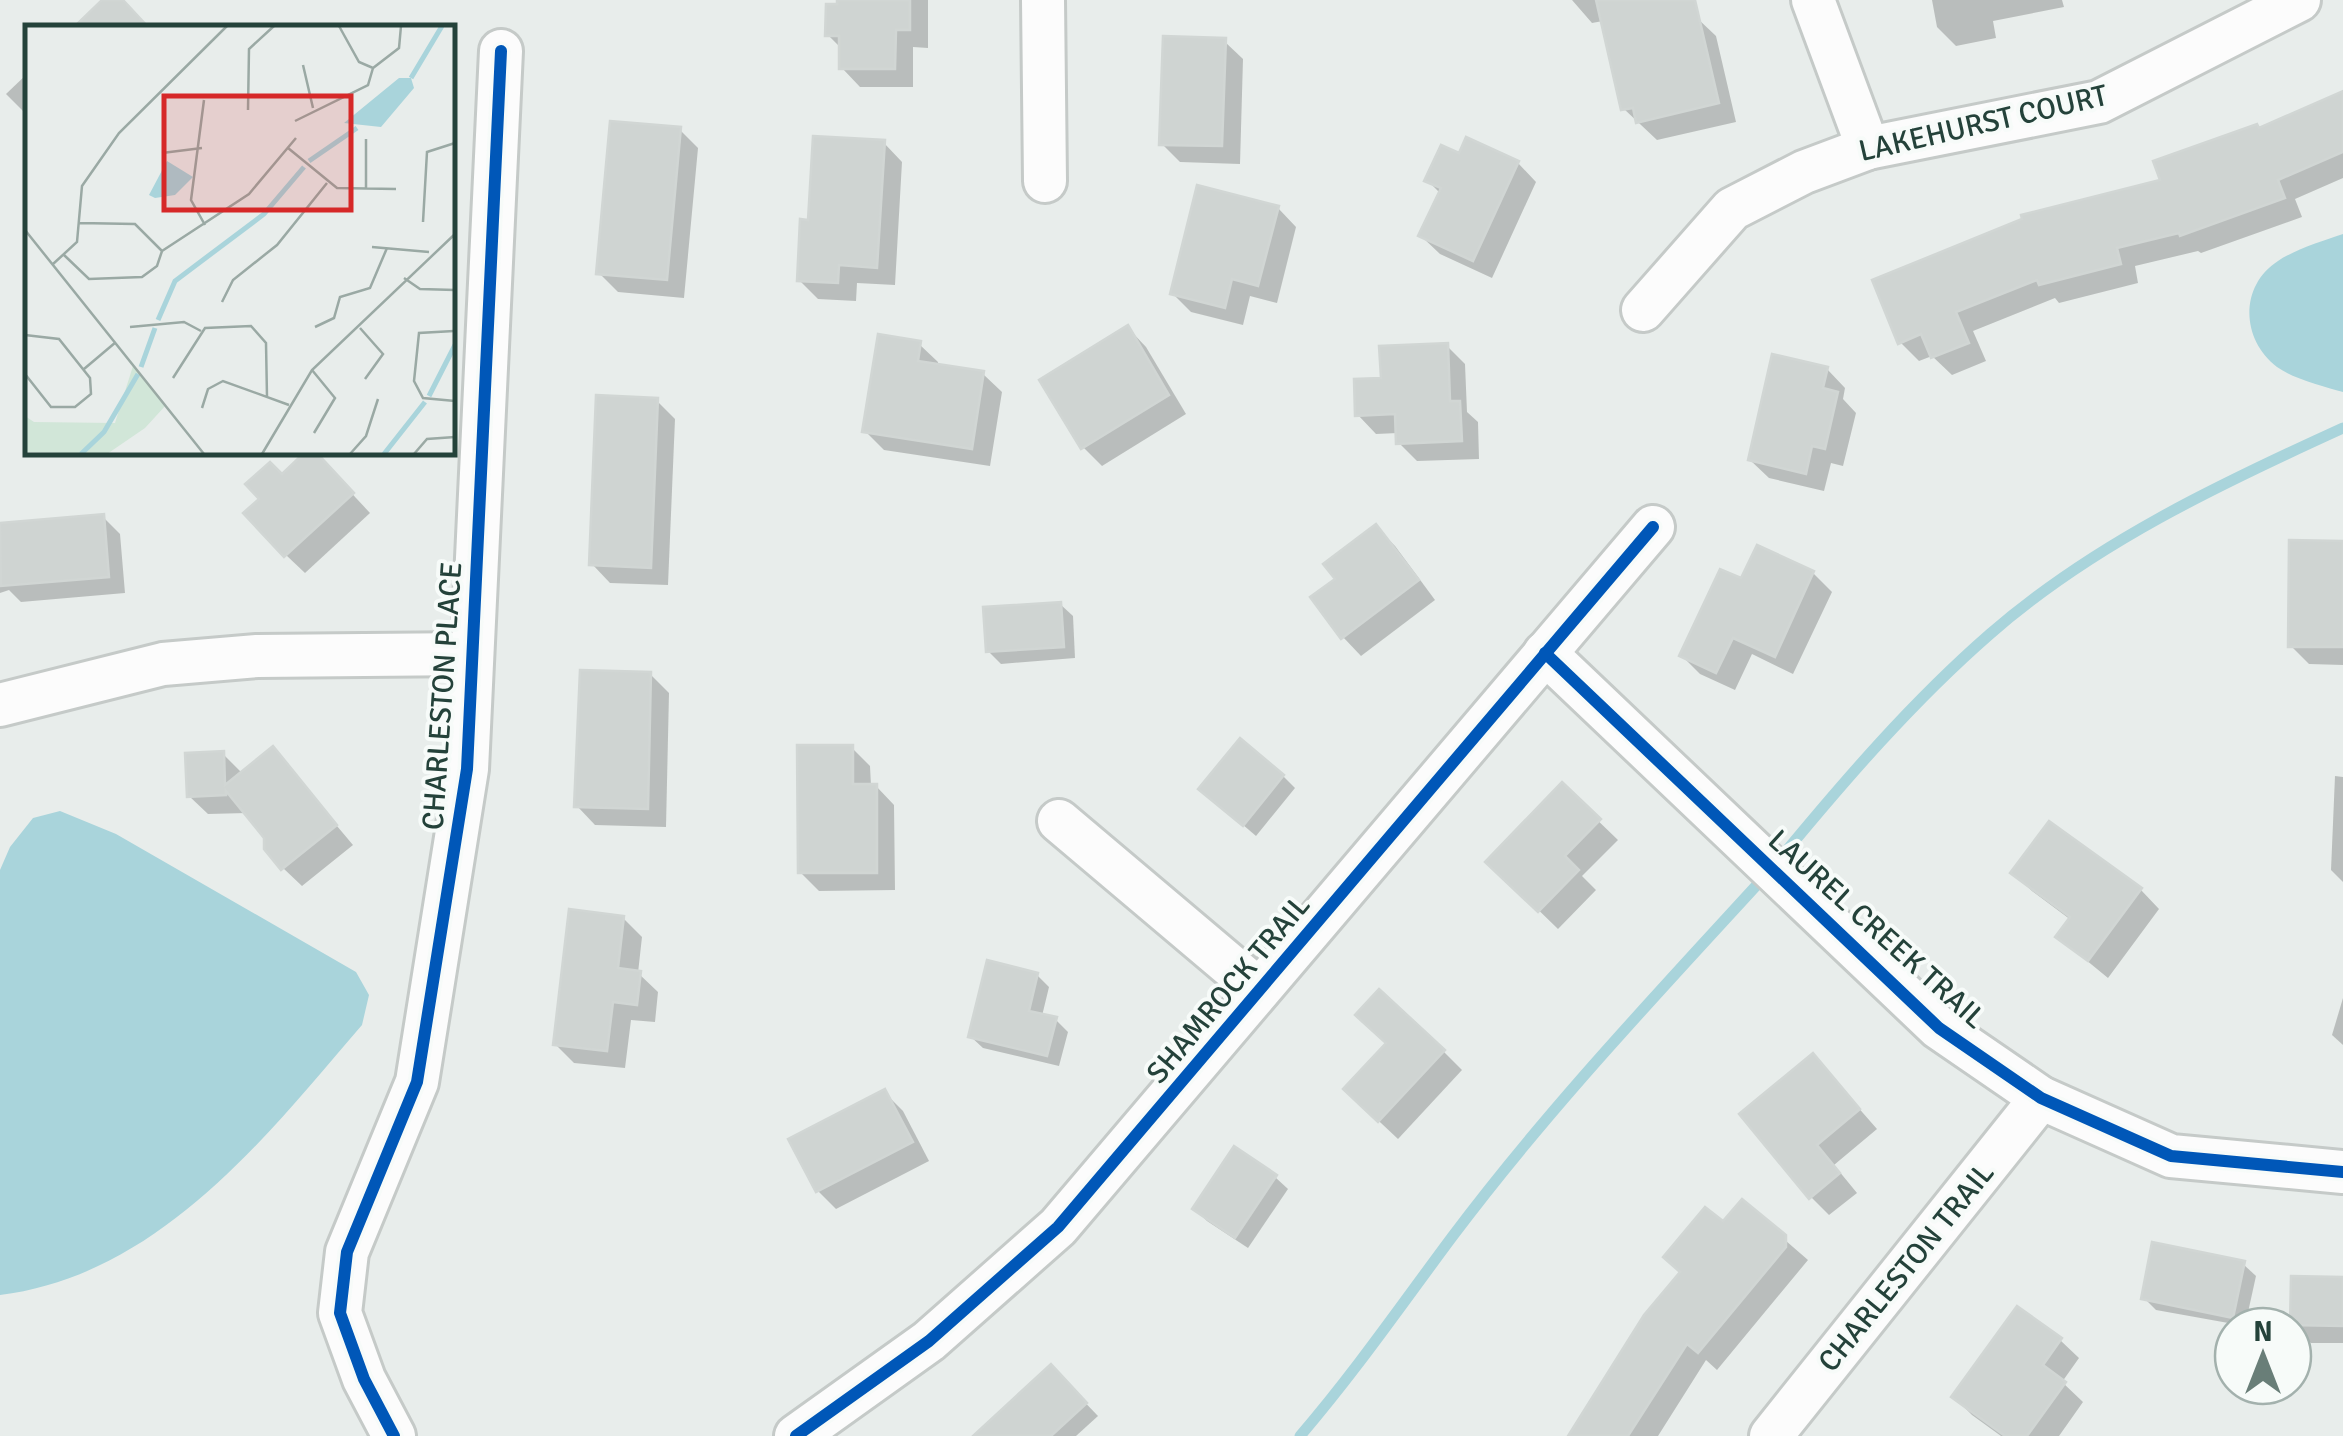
<svg xmlns="http://www.w3.org/2000/svg" width="2343" height="1436" font-family="Signika,sans-serif">
	<style>
		.water { fill: #a9d4db }
		.shadow { fill: #0003 }
		.lines { fill: none; stroke-linecap: round; stroke-linejoin: round }
		.stream { stroke: #a9d4db; stroke-width: 11 }
		.building { fill: #cfd4d2; stroke: #d1d6d4; stroke-width: 2.5 }
		.minor-casing { stroke: #c5cac8; stroke-width: 48 }
		.minor { stroke: #fcfcfc; stroke-width: 42 }
		.cycleway-casing { stroke: #f7fbf9; stroke-width: 19 }
		.cycleway { stroke: #0057b8; stroke-width: 12 }
		.labels { text-anchor: middle; stroke-width: 8; stroke-linejoin: round; paint-order: stroke }
		.street-label { font-size: 30px; fill: #24423a; stroke: #f7fbf9 }
		.inset-river { fill: none; stroke: #a9d4db; stroke-width: 5 }
		.inset-road { fill: none; stroke: #9aa9a4; stroke-width: 2.5 }
		.view { fill: #d62828; fill-opacity: 0.15; stroke: #d62828; stroke-width: 5 }
		.inset-edge { fill: none; stroke: #24423a; stroke-width: 5 }
	</style>
	<rect width="100%" height="100%" fill="#e8edeb"/>
	<!-- water -->
	<g class="water">
		<path d="M2343,234V392C2323,386 2294,379 2277,367C2241,340 2239,286 2278,261C2296,249 2322,241 2343,234Z"/>
		<path d="M60,811L116,834L356,972L369,995L362,1025C265,1138 159,1275 0,1295V870L10,847L33,818Z"/>
	</g>
	<!-- shadow -->
	<g class="shadow">
		<polygon points="839,0 928,0 928,48 913,47 913,87 860,87 842,68 842,49 828,35"/>
		<polygon points="1572,0 1663,0 1697,18 1716,36 1736,122 1657,140 1624,109 1603,21 1592,23"/>
		<polygon points="1932,0 2062,0 2064,7 1993,21 1996,38 1956,46 1937,27"/>
		<polygon points="1224,41 1243,59 1240,164 1180,162 1162,144"/>
		<polygon points="28,73 28,116 6,94"/>
		<polygon points="2343,94 2343,178 2295,199 2302,217 2201,253 2198,251 2135,266 2138,283 2059,303 2055,298 1973,331 1986,361 1952,375 1932,356 1919,361 1900,342 2163,182 2260,130"/>
		<polygon points="679,129 698,148 684,298 618,292 599,273"/>
		<polygon points="884,143 902,162 895,285 857,283 856,301 818,299 799,280 811,223"/>
		<polygon points="1460,156 1518,163 1536,182 1492,278 1440,254 1421,236 1441,194 1427,180"/>
		<polygon points="1278,208 1296,227 1277,303 1250,296 1243,325 1191,312 1172,293"/>
		<polygon points="1128,328 1146,347 1186,414 1102,466 1083,447"/>
		<polygon points="919,344 938,362 938,366 983,374 1002,392 990,466 884,450 865,431"/>
		<polygon points="1447,346 1465,364 1467,412 1478,422 1479,459 1417,461 1399,443 1398,433 1376,434 1358,415 1383,380"/>
		<polygon points="1827,369 1845,388 1843,399 1856,413 1843,466 1831,463 1824,491 1769,478 1750,460"/>
		<polygon points="657,401 675,419 668,585 610,583 592,564"/>
		<polygon points="329,469 370,513 305,573 286,555 282,477"/>
		<polygon points="103,517 120,534 125,593 21,602 9,590 0,593 0,526"/>
		<polygon points="1376,527 1395,546 1435,600 1361,656 1343,637 1338,579"/>
		<polygon points="2343,543 2343,665 2309,664 2291,646"/>
		<polygon points="1758,548 1813,573 1832,592 1793,674 1752,654 1735,690 1700,674 1682,656 1742,582"/>
		<polygon points="1060,604 1073,616 1075,658 1001,664 988,651"/>
		<polygon points="650,674 669,693 666,827 595,825 577,806"/>
		<polygon points="852,748 870,766 871,786 876,786 894,805 895,890 819,891 800,872"/>
		<polygon points="273,750 353,845 302,886 283,868 266,837 247,813 208,814 189,796 223,754 243,774"/>
		<polygon points="1283,776 1295,788 1256,836 1201,789"/>
		<polygon points="2335,776 2343,777 2343,882 2331,870"/>
		<polygon points="1562,786 1618,840 1582,876 1596,890 1558,929 1489,862"/>
		<polygon points="2050,824 2141,890 2159,909 2108,978 2058,937 2071,920 2032,891 2013,873"/>
		<polygon points="623,918 642,937 638,973 658,992 655,1022 631,1020 625,1068 574,1063 555,1044"/>
		<polygon points="1037,975 1049,987 1042,1016 1056,1020 1068,1032 1059,1066 983,1048 970,1036"/>
		<polygon points="2343,998 2343,1045 2332,1035"/>
		<polygon points="1443,1051 1462,1070 1398,1139 1365,1108"/>
		<polygon points="1813,1056 1877,1129 1834,1165 1857,1193 1829,1215 1811,1197"/>
		<polygon points="884,1092 903,1111 929,1161 836,1209 818,1191"/>
		<polygon points="1275,1177 1288,1189 1248,1248 1207,1221 1195,1209"/>
		<polygon points="1742,1203 1808,1260 1717,1370 1706,1360 1658,1436 1571,1436"/>
		<polygon points="2243,1264 2256,1276 2245,1326 2156,1310 2144,1298"/>
		<polygon points="2343,1279 2343,1343 2311,1343 2292,1324"/>
		<polygon points="2060,1340 2079,1358 2062,1382 2083,1402 2059,1436 2001,1436 1972,1415 1954,1397"/>
		<polygon points="1051,1367 1098,1416 1076,1436 993,1436"/>
	</g>
	<g class="lines">
		<!-- stream -->
		<g class="stream">
			<path d="M1778,861C1844,781 1912,702 1990,634C2093,544 2220,484 2343,428"/>
			<path d="M1300,1436C1355,1372 1402,1304 1452,1237C1548,1109 1659,992 1766,875"/>
		</g>
	</g>
	<!-- building -->
	<g class="building">
		<polygon points="102,0 123,0 149,28 73,28"/>
		<polygon points="837,0 910,0 910,30 896,30 895,69 839,69 839,36 825,36 826,4 837,4"/>
		<polygon points="1596,0 1695,0 1719,103 1636,123 1633,108 1621,110"/>
		<polygon points="1163,36 1226,38 1222,146 1159,145"/>
		<polygon points="2343,91 2343,152 2278,180 2285,198 2180,236 2179,233 2117,248 2121,264 2039,285 2037,280 1956,312 1969,343 1931,358 1921,334 1898,344 1872,280 2022,219 2021,215 2160,180 2153,161 2257,124 2259,128"/>
		<polygon points="610,121 681,127 667,280 596,274"/>
		<polygon points="813,136 885,140 877,268 839,265 838,283 797,281 800,219 808,220"/>
		<polygon points="1466,137 1519,161 1473,261 1418,236 1441,188 1424,181 1441,145 1459,153"/>
		<polygon points="1197,185 1279,206 1258,286 1232,279 1225,308 1170,294"/>
		<polygon points="1128,325 1169,395 1081,449 1039,380"/>
		<polygon points="878,334 921,341 918,361 984,371 972,449 862,432"/>
		<polygon points="1448,343 1450,401 1460,401 1462,441 1396,444 1395,414 1355,416 1354,379 1381,378 1379,346"/>
		<polygon points="1772,354 1828,367 1823,388 1838,392 1825,449 1812,446 1806,474 1748,460"/>
		<polygon points="596,395 658,398 651,568 589,565"/>
		<polygon points="305,452 316,452 354,493 284,557 243,513 259,499 245,484 270,462 282,474"/>
		<polygon points="104,514 109,577 1,586 0,523"/>
		<polygon points="1376,524 1419,580 1341,639 1310,597 1335,579 1323,564"/>
		<polygon points="2289,540 2343,541 2343,647 2288,647"/>
		<polygon points="1757,545 1814,571 1775,657 1733,638 1716,673 1679,656 1720,569 1741,578"/>
		<polygon points="1061,602 1064,647 986,652 983,607"/>
		<polygon points="580,670 651,672 648,809 574,807"/>
		<polygon points="1240,738 1284,775 1243,826 1198,789"/>
		<polygon points="797,745 853,745 853,784 877,784 877,873 798,873"/>
		<polygon points="273,746 337,825 281,870 264,849 264,838 226,791 226,795 187,797 185,753 224,751 225,785"/>
		<polygon points="1562,782 1601,819 1565,856 1579,870 1538,912 1485,862"/>
		<polygon points="2049,821 2142,888 2088,961 2055,937 2070,917 2010,873"/>
		<polygon points="569,909 624,916 618,968 641,971 637,1005 613,1002 607,1051 553,1045"/>
		<polygon points="987,960 1038,973 1029,1011 1057,1017 1047,1056 968,1037"/>
		<polygon points="1379,989 1445,1050 1378,1122 1343,1089 1386,1043 1355,1015"/>
		<polygon points="1813,1053 1860,1109 1817,1145 1840,1173 1809,1199 1739,1114"/>
		<polygon points="885,1089 913,1142 816,1192 788,1139"/>
		<polygon points="1234,1146 1277,1175 1235,1238 1192,1209"/>
		<polygon points="1742,1199 1786,1235 1786,1247 1698,1353 1687,1344 1628,1436 1568,1436 1644,1315 1680,1272 1663,1257 1705,1207 1723,1221"/>
		<polygon points="2152,1242 2245,1261 2233,1318 2141,1299"/>
		<polygon points="2291,1276 2343,1277 2343,1326 2290,1325"/>
		<polygon points="2017,1306 2062,1338 2043,1365 2066,1382 2027,1436 2005,1436 1951,1397"/>
		<polygon points="1051,1364 1087,1403 1051,1436 973,1436"/>
	</g>
	<g class="lines">
		<defs>
			<g id="minor">
				<polyline points="1043,0 1045,181"/>
				<polyline points="1813,0 1868,148"/>
				<polyline points="1643,310 1732,209 1804,172 1868,148 2099,102 2299,0"/>
				<polyline points="1545,653 1939,1028 2041,1098 2171,1156 2343,1172"/>
				<polyline points="0,705 163,664 257,656 472,654"/>
				<polyline points="1059,821 1259,990"/>
				<polyline points="394,1436 364,1379 340,1313 347,1252 417,1082 467,769 501,51"/>
				<polyline points="796,1436 929,1341 1058,1227 1653,527"/>
				<polyline points="1771,1436 2041,1098"/>
			</g>
		</defs>
		<!-- minor casing -->
		<use href="#minor" class="minor-casing"/>
		<!-- minor -->
		<use href="#minor" class="minor"/>
		<defs>
			<g id="cycleway">
				<polyline points="1545,653 1939,1028 2041,1098 2171,1156 2343,1172"/>
				<polyline points="394,1436 364,1379 340,1313 347,1252 417,1082 467,769 501,51"/>
				<polyline points="796,1436 929,1341 1058,1227 1653,527"/>
			</g>
		</defs>
		<!-- cycleway casing -->
		<use href="#cycleway" class="cycleway-casing"/>
		<!-- cycleway -->
		<use href="#cycleway" class="cycleway"/>
	</g>
	<g class="labels">
		<!-- street labels -->
		<g class="street-label">
			<text transform="translate(1983 123) rotate(-13)" y="10">LAKEHURST COURT</text>
			<text transform="translate(442 696) rotate(-86)" y="10">CHARLESTON PLACE</text>
			<text transform="translate(1877 929) rotate(42)" y="10">LAUREL CREEK TRAIL</text>
			<text transform="translate(1228 989) rotate(-50)" y="10">SHAMROCK TRAIL</text>
			<text transform="translate(1906 1267) rotate(-51)" y="10">CHARLESTON TRAIL</text>
		</g>
	</g>
	<!-- overview -->
	<g transform="translate(25 25)">
		<rect width="430" height="430" fill="#e8edeb"/>
		<path d="M108,341L141,380L120,403L82,429L0,427V391L9,397L90,398Z" fill="#d1e6d8"/>
		<path d="M374,53H386L389,63L356,102L319,98ZM142,136L168,152L150,170L130,173L124,170Z" fill="#a9d4db"/>
		<path class="inset-river" d="M386,53L417,1M284,136L332,103M133,295L150,256L239,189L279,142M116,342L130,303M404,371L430,320M56,429L79,407L113,349M359,429L400,377"/>
		<path class="inset-road" d="M314,1L334,37L348,43L374,23L376,1M278,40L288,83M179,75L166,175L180,200M223,85L224,24L249,1M270,96L343,60L348,43M341,114V164M263,123L312,163L371,164M137,128L177,123M398,197L402,127L430,118M54,198L110,199L137,226M0,205L179,429M347,222L404,227M39,230L64,254L117,252L132,241L137,226L224,169L271,113M28,239L52,217L57,161L94,108L202,1M379,253L395,264L430,265M197,277L208,255L252,220L302,158M105,302L159,297L176,306M290,302L309,293L315,272L345,263L362,223M335,303L358,329L340,354M429,306L394,308L389,356L398,373L430,376M0,310L34,314L65,353L66,369L50,382H26L0,349M59,344L91,317M287,345L310,373L289,408M148,353L180,303L226,301L241,318L242,372M177,383L183,364L198,356L264,380M237,429L287,345L430,209M325,429L341,411L353,374M389,429L402,414L430,412"/>
		<path class="view" d="M139,71H326V185H139Z"/>
		<rect width="430" height="430" class="inset-edge"/>
	</g>
	<!-- north arrow -->
	<g transform="translate(2263 1356)"><circle r="48" fill="#f7fbf9" stroke="#a3b1ad" stroke-width="2.5"/>
	<path d="M0-8L18 38L0 25L-18 38Z" fill="#697e78"/>
	<text y="-15" font-size="28" font-weight="bold" text-anchor="middle" fill="#24423a">N</text>
	</g>
</svg>
